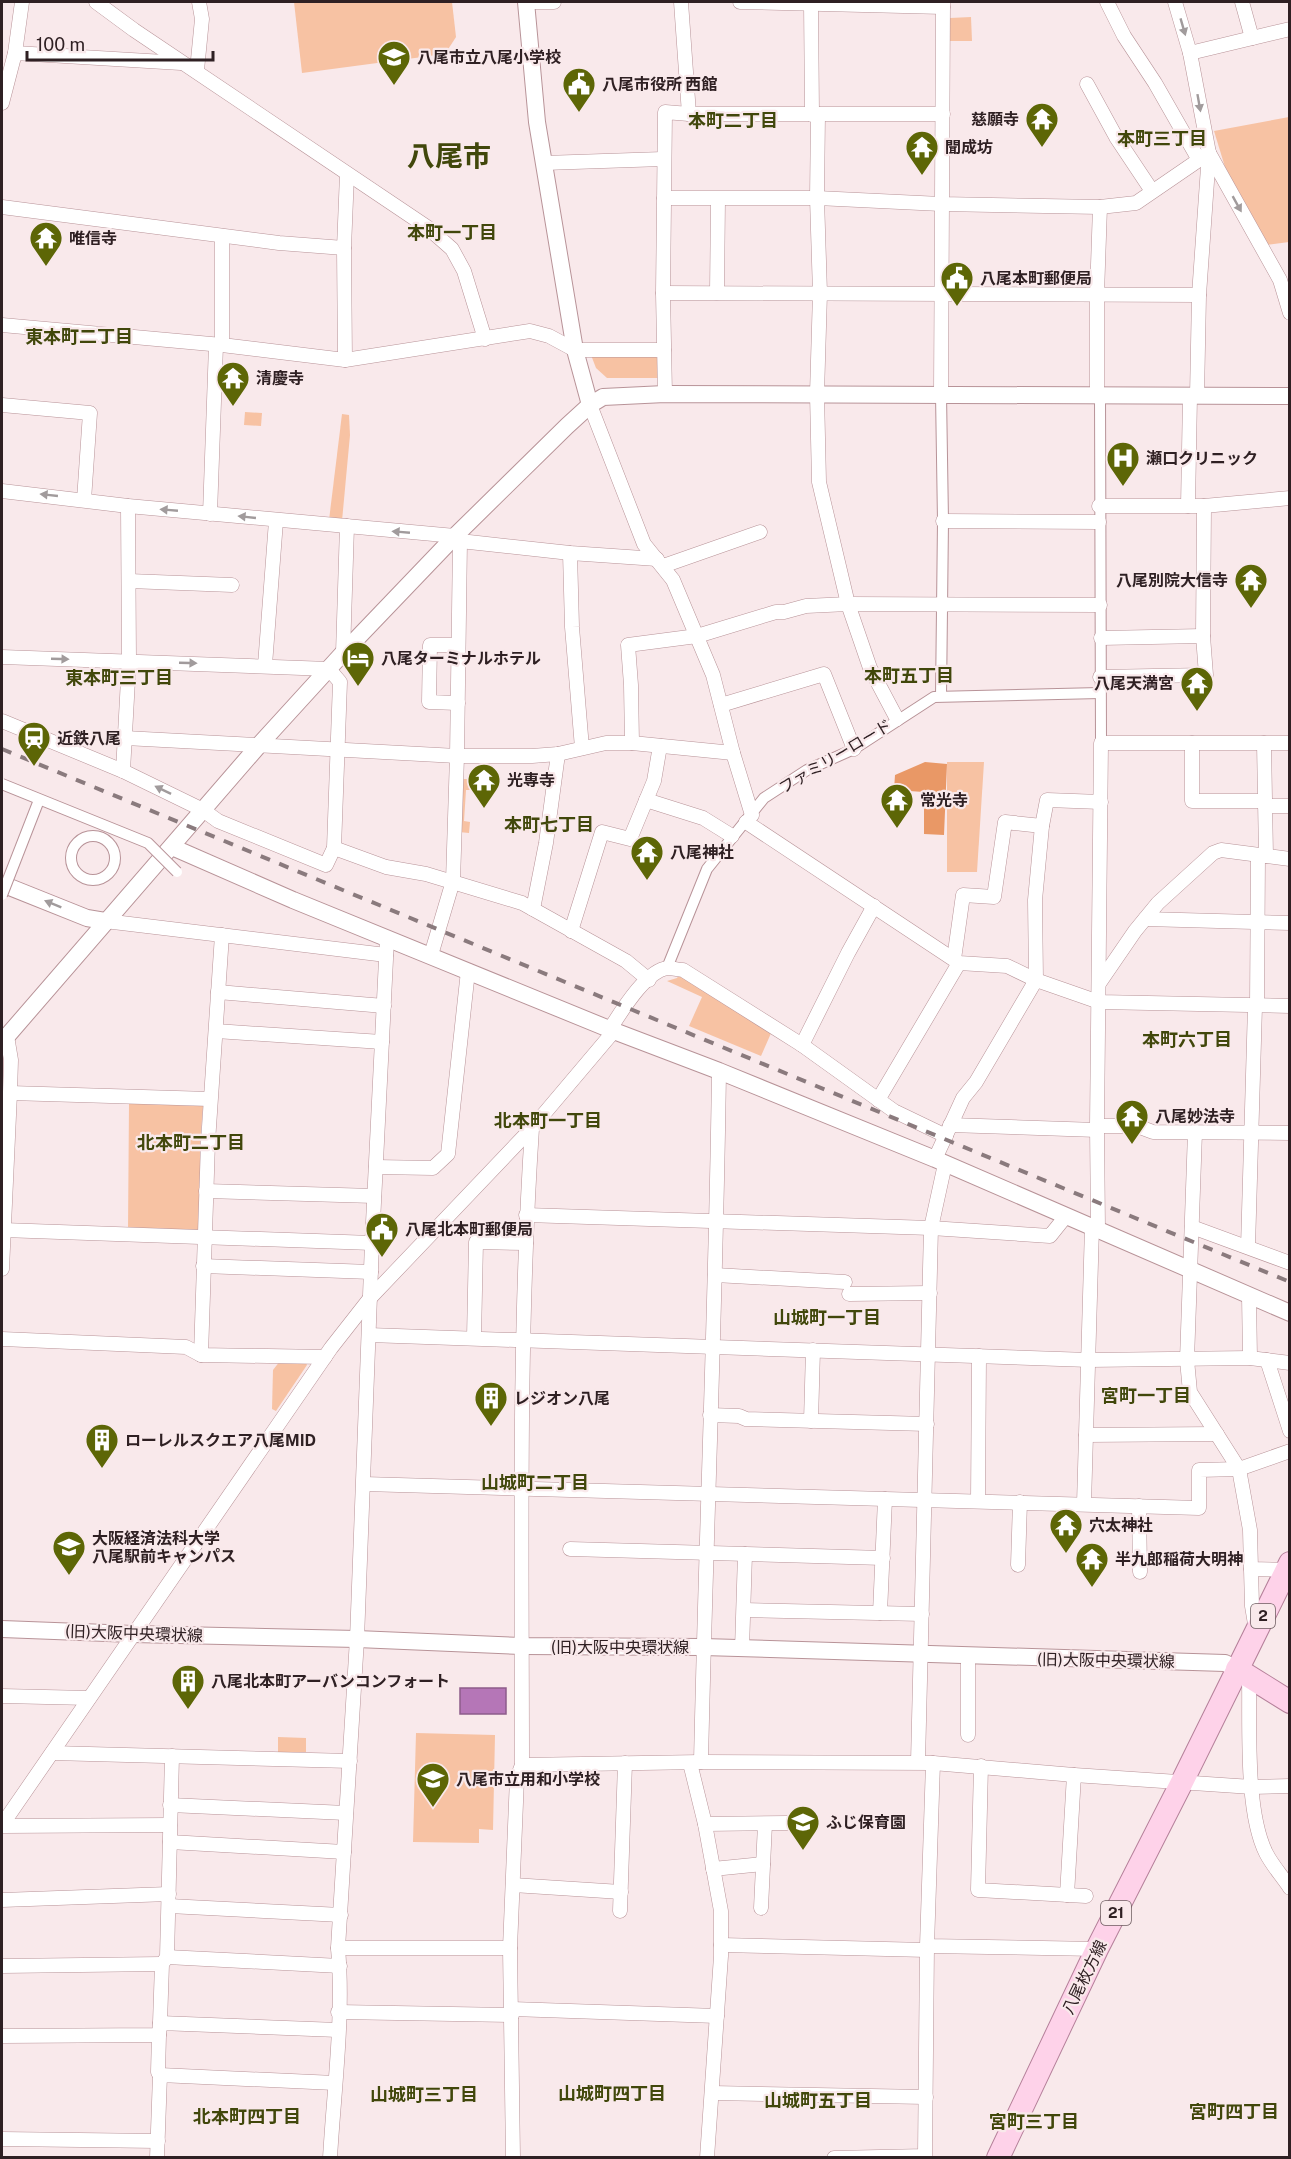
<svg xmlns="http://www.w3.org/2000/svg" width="1291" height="2159" font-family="'Public Sans','Noto Sans JP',sans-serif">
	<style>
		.green { fill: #f7c2a3 }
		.forest { fill: #e99866 }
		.water { fill: #b576b7; stroke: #8d5c8b; stroke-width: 1.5 }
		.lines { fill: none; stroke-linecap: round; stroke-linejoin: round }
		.pedestrian-casing { stroke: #b89398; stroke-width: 12 }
		.minor-casing { stroke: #b89398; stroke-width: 15 }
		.tertiary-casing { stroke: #b89398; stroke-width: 18 }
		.primary-casing { stroke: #b5809a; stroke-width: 24 }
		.pedestrian { stroke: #fff; stroke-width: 10 }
		.minor { stroke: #fff; stroke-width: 14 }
		.tertiary { stroke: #fff; stroke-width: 16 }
		.primary { stroke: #fed2e9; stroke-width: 22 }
		.rail { stroke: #8a7a7d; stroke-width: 4; stroke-dasharray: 10 10; stroke-linecap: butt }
		.pedestrian-bridge-casing { stroke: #b89398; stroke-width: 12; stroke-linecap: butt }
		.pedestrian-bridge { stroke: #fff; stroke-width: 10 }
		.oneway { fill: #a19b9c }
		.labels { text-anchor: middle; stroke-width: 4.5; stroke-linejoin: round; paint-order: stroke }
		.shield { fill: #f9e9eb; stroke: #6c5c5f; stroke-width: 1.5 }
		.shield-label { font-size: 15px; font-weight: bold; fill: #2f2023 }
		.poi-label { font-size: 16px; font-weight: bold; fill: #2f2023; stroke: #f9e9eb; text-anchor: start }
		.street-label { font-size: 16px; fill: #2f2023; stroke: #f9e9eb }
		.neighbourhood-label { font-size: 18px; font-weight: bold; fill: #41470b; stroke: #f9e9eb }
		.town-label { font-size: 28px; font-weight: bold; fill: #41470b; stroke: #f9e9eb }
	</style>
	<rect width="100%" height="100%" fill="#f9e9eb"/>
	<!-- green -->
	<g class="green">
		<polygon points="294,2 452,2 456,37 445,54 302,73"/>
		<polygon points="971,17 972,41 950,41 950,18"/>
		<polygon points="1289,117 1289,242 1265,245 1225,167 1214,131"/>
		<polygon points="591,355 654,355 659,360 659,378 607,378 596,368"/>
		<polygon points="245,412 262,413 261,426 244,425"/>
		<polygon points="342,414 349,415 350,435 342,521 329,520"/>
		<polygon points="947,762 984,762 977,872 947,872"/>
		<polygon points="461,779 471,779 471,790 466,790 464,821 470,822 469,833 459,832"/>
		<polygon points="679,975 772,1031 761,1056 689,1026 702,997 667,981 677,978"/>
		<polygon points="129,1103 203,1106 200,1145 200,1227 197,1230 128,1229"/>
		<polygon points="304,1360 307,1365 276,1411 272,1409 273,1370 280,1361"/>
		<polygon points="416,1733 495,1735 493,1830 479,1829 479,1843 413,1842"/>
		<polygon points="278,1737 306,1738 306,1752 278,1752"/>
	</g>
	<!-- forest -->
	<polygon class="forest" points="925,762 947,764 944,835 924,834 924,792 894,790 895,775"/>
	<!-- water -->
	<rect class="water" x="460" y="1688" width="46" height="26"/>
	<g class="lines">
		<defs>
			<g id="pedestrian">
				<polyline points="941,394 943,521 941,696"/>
				<polyline points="1100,395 1101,743"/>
				<circle cx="93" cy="858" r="22"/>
				<polyline points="667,968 707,869 764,798 807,770 854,749 934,697 1100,693"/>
			</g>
			<g id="minor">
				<polyline points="96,2 134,30 427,227 452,249 464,271 485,339"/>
				<polyline points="526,2 554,2"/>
				<polyline points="681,2 689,114"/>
				<polyline points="740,2 943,7"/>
				<polyline points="811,2 812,115"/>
				<polyline points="1107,2 1124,36 1155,83 1199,160"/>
				<polyline points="1175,2 1190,53 1209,153 1199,295 1197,396"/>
				<polyline points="1242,2 1252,38"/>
				<polyline points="15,53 181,63"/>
				<polyline points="1190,53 1290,29"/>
				<polyline points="197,70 202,19 199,2"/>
				<polyline points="1087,84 1116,137 1152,191"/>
				<polyline points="2,103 15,53 22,2"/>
				<polyline points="818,114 817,198 820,293 817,394 819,482 848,604 870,668 897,719"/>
				<polyline points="1209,153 1280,280 1290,313"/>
				<polyline points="544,163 663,159"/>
				<polyline points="664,198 817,198 941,204 1100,207 1136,203 1209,153"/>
				<polyline points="2,207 279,243 344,248"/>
				<polyline points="663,293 1199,295"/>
				<polyline points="717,293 718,199"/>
				<polyline points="2,325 222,345 345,360 530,331 549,336 575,350 664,350"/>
				<polyline points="222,345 222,236"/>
				<polyline points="345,360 344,248 347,174"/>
				<polyline points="665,394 663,293 665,112 689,114 943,114"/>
				<polyline points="941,394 943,2"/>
				<polyline points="1097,395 1097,294 1100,207"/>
				<polyline points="2,405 90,413 84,500"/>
				<polyline points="590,405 644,544 673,580 713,675 733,753 752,815"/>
				<polyline points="2,491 128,506 455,536 460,541 570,553 657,559"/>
				<polyline points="1099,506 1204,506 1290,498"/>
				<polyline points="1188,506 1190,396"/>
				<polyline points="210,514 216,345"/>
				<polyline points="943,521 1099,522"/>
				<polyline points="570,553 572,627 582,748"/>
				<polyline points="663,566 760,532"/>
				<polyline points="129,581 232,585"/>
				<polyline points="1101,638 1203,636"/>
				<polyline points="458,645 430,645 429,702 458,703"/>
				<polyline points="343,653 347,526"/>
				<polyline points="2,657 329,669 340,682 334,848 326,865 218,821 203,810 123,771 2,721"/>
				<polyline points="265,665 276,521"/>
				<polyline points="1100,677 1206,675 1203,636 1204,506"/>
				<polyline points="721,705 824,674 854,749"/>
				<polyline points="125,738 457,756 532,756 558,754 606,743 632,743 733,753"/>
				<polyline points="632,743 631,685 628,645 697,636 776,612 784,612 806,606 848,604 1100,605"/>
				<polyline points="1192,743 1192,801 1265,801"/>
				<polyline points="1264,743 1266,856"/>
				<polyline points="123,771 129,661 128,506"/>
				<polyline points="646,800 703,818 732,836"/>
				<polyline points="1265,806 1290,806"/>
				<polyline points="746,822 959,963 1007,966 1036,980 1099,1002 1290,1006"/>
				<polyline points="334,848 386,867 426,874 522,903 626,961 649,980"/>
				<polyline points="533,909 546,843 558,754"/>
				<polyline points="1145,919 1290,923"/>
				<polyline points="105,921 386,955"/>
				<polyline points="571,931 602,832 630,839 654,781 660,746"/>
				<polyline points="431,955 453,881 457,756 460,541"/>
				<polyline points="954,959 963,895 994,897 1005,822 1042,826"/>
				<polyline points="1100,982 1135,931 1158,903 1213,853 1221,850 1290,859"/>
				<polyline points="218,992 384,1006"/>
				<polyline points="1257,1006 1258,855"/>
				<path d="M610,1029C621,1012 646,970 668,968C673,968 678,970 683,970L802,1045L894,1111L946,1136"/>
				<polyline points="216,1031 382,1042"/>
				<polyline points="802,1045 848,953 874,906"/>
				<polyline points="10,1093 210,1099"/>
				<polyline points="878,1100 959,963"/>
				<polyline points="950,1125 1097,1130"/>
				<polyline points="1097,1126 1137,1126 1153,1132 1290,1133"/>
				<polyline points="1195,1132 1187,1360 1190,1392 1239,1469 1250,1530 1251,1569 1290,1570"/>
				<polyline points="935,1159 963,1098 976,1082 1036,980 1035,900 1042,826 1047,800 1101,802"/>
				<polyline points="376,1167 433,1168 448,1154 468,971"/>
				<polyline points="206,1191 374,1196"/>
				<polyline points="526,1215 931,1228 1050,1236 1066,1216"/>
				<polyline points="1192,1227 1290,1263"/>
				<polyline points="3,1230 372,1243"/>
				<polyline points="1098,1230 1097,1126 1101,743 1290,743"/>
				<polyline points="1248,1247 1255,1006"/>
				<polyline points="203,1266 371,1272"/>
				<polyline points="2,1269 10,1093 11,1060 7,1036"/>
				<polyline points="715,1275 845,1282"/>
				<polyline points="849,1294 930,1293"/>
				<polyline points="1249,1296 1250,1358"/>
				<polyline points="369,1335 1089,1360 1250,1358 1290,1363"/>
				<polyline points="474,1338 476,1242 526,1243"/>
				<polyline points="2,1339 186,1347 201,1355 325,1357"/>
				<polyline points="201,1355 208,1142 222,935"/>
				<polyline points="1267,1360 1290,1431"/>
				<polyline points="710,1415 739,1416 746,1419 927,1424"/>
				<polyline points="811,1421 813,1350"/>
				<polyline points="1086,1435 1217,1434"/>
				<polyline points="364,1484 1199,1508 1199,1470 1239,1469 1290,1451"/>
				<polyline points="978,1501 979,1356"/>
				<polyline points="1084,1504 1092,1227"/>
				<polyline points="1139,1506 1140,1572"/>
				<polyline points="570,1549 883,1558"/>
				<polyline points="1018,1565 1020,1502"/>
				<polyline points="1251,1569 1252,1606 1256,1630"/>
				<polyline points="744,1610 922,1614"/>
				<polyline points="880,1613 885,1499"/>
				<polyline points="742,1649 745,1554"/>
				<path d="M1249,1677C1250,1725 1245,1811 1266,1853C1272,1865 1282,1876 1290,1888"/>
				<polyline points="2,1696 89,1698"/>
				<polyline points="968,1735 968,1656"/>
				<polyline points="52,1753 350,1761"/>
				<path d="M701,1762C706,1531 716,1301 719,1071"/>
				<polyline points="918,1762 931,1228 945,1164"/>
				<polyline points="690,1763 705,1824 721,1911 721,1956 707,2158"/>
				<polyline points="933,1763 927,1946 1097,1949"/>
				<polyline points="522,1765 701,1762 933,1763 1074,1775 1252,1787 1290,1786"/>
				<polyline points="981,1766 978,1890 1086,1896"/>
				<polyline points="170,1805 346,1813"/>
				<polyline points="705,1824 788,1823"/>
				<polyline points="2,1825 331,1348 371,1297 532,1128 614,1031"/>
				<polyline points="2,1826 170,1825"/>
				<polyline points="170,1842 344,1852"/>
				<polyline points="713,1869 763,1864"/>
				<polyline points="513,1885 621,1892"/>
				<polyline points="1067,1895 1074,1775"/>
				<polyline points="2,1900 169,1894"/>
				<polyline points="169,1906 341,1915"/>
				<polyline points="761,1908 765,1824"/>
				<polyline points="620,1911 625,1763"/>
				<polyline points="721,1945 927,1950"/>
				<polyline points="338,1948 510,1948"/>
				<polyline points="167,1957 340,1966"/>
				<polyline points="2,1966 162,1964"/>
				<polyline points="512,2009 717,2016"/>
				<polyline points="338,2012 512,2015"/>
				<polyline points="160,2023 162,1964 167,1957 172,1756"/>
				<polyline points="159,2035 158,2072 160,2075"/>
				<polyline points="2,2036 159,2035 160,2023 338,2030"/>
				<polyline points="712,2093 926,2097"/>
				<polyline points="2,2139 158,2141"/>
				<polyline points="157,2158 160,2075 335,2083"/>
				<path d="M330,2158C334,2089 344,2016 338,1948L357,1639L372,1243L387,939"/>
				<path d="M513,2158L510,1948L517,1778L522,1765C522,1553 518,1340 532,1128"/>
				<polyline points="834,2158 925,2156 927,1946"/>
			</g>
			<g id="tertiary">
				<polyline points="526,2 537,122 575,350 590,405"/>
				<polyline points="172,847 293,900 614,1031 719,1071 935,1159 1290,1313"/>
				<polyline points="2,884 87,918 105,921"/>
				<polyline points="2,1042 260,744 343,653 455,536 567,426 590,405 603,397 665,394 1290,396"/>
				<polyline points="2,1629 133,1634 357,1639 522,1646 703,1647 1225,1663 1237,1669"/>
			</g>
			<g id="primary">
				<polyline points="1237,1669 1290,1702"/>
				<polyline points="998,2158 1097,1949 1182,1782 1290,1563"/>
			</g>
		</defs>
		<!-- pedestrian casing -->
		<use href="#pedestrian" class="pedestrian-casing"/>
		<!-- minor casing -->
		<use href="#minor" class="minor-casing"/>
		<!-- tertiary casing -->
		<use href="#tertiary" class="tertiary-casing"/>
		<!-- primary casing -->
		<use href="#primary" class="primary-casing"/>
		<!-- pedestrian -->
		<use href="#pedestrian" class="pedestrian"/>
		<!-- minor -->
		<use href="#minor" class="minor"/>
		<!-- tertiary -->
		<use href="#tertiary" class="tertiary"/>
		<!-- primary -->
		<use href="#primary" class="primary"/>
		<!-- rail -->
		<polyline class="rail" points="2,749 1290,1282"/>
		<defs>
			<g id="pedestrian-bridge">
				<polyline points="2,784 148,843 177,872"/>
				<polyline points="2,895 39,800"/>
			</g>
		</defs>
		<!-- pedestrian-bridge casing -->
		<use href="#pedestrian-bridge" class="pedestrian-bridge-casing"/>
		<!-- pedestrian-bridge -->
		<use href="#pedestrian-bridge" class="pedestrian-bridge"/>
	</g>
	<!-- one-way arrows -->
	<defs><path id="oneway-solid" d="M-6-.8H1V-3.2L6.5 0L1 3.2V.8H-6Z" transform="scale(1.5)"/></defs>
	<g class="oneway">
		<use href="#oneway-solid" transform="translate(1183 27) rotate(74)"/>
		<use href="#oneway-solid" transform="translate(1199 103) rotate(80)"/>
		<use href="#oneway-solid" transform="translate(1237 204) rotate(61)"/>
		<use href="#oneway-solid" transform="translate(49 495) rotate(-174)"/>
		<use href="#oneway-solid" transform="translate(169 510) rotate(-175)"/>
		<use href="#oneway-solid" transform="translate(247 517) rotate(-174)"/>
		<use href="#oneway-solid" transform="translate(401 532) rotate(-175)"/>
		<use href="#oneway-solid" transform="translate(60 659) rotate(2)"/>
		<use href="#oneway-solid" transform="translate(188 663) rotate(2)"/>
		<use href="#oneway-solid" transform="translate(163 790) rotate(-154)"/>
		<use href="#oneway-solid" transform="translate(53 904) rotate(-158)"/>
	</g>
	<!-- icons -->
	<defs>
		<symbol id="school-pin" viewBox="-11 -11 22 30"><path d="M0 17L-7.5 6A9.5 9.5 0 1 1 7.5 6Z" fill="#5d6606" stroke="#f9e9eb"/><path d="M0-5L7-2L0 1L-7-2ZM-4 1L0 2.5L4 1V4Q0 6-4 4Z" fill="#fff"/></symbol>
		<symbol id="civic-pin" viewBox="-11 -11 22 30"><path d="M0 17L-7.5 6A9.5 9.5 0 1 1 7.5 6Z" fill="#5d6606" stroke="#f9e9eb"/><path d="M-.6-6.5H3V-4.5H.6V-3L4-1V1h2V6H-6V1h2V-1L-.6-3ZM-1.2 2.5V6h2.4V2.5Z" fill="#fff"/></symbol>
		<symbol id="temple-pin" viewBox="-11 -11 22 30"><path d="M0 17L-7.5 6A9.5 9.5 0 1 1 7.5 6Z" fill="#5d6606" stroke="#f9e9eb"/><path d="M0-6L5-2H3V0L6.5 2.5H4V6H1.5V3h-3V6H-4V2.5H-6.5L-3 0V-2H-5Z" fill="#fff"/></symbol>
		<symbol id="hospital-pin" viewBox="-11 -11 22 30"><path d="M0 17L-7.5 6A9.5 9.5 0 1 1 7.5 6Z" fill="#5d6606" stroke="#f9e9eb"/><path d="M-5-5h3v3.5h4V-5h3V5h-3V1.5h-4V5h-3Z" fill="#fff"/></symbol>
		<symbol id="hotel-pin" viewBox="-11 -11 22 30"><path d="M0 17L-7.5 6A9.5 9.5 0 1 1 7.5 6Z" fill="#5d6606" stroke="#f9e9eb"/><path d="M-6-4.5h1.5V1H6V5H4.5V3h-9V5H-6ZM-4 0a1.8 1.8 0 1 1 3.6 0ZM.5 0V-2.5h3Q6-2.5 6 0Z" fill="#fff"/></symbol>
		<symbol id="station-pin" viewBox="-11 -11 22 30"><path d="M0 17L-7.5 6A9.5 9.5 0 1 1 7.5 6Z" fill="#5d6606" stroke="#f9e9eb"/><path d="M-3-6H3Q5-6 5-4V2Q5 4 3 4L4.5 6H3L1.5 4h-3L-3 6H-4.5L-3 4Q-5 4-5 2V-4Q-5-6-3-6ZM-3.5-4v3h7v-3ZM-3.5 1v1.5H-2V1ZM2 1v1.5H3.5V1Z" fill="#fff"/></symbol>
		<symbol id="building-pin" viewBox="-11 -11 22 30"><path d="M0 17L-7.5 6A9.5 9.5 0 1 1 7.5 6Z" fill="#5d6606" stroke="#f9e9eb"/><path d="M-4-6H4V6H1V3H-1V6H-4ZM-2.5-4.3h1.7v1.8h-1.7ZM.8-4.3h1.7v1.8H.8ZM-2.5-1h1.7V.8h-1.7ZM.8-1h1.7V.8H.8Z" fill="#fff"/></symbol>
		<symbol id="university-pin" viewBox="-11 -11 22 30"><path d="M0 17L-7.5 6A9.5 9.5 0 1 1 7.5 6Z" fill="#5d6606" stroke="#f9e9eb"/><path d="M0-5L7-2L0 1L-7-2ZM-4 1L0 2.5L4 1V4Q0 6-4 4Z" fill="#fff"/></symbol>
	</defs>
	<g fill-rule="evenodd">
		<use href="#school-pin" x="375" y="38" width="38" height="52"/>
		<use href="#civic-pin" x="560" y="65" width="38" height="52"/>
		<use href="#temple-pin" x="1023" y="100" width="38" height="52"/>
		<use href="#temple-pin" x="903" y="128" width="38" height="52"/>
		<use href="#temple-pin" x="27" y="219" width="38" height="52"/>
		<use href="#civic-pin" x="938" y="259" width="38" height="52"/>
		<use href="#temple-pin" x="214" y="359" width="38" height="52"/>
		<use href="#hospital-pin" x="1104" y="439" width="38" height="52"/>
		<use href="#temple-pin" x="1232" y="561" width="38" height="52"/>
		<use href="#hotel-pin" x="339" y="639" width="38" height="52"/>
		<use href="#temple-pin" x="1178" y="664" width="38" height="52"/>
		<use href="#station-pin" x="15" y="719" width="38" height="52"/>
		<use href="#temple-pin" x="465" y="761" width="38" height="52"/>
		<use href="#temple-pin" x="878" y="781" width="38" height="52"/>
		<use href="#temple-pin" x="628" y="833" width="38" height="52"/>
		<use href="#temple-pin" x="1113" y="1097" width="38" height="52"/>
		<use href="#civic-pin" x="363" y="1210" width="38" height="52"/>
		<use href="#building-pin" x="472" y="1379" width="38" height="52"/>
		<use href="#building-pin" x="83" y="1421" width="38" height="52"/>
		<use href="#temple-pin" x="1047" y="1506" width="38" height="52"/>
		<use href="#university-pin" x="50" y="1528" width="38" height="52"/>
		<use href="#temple-pin" x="1073" y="1540" width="38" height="52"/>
		<use href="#building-pin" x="169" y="1662" width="38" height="52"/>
		<use href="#school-pin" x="414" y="1760" width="38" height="52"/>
		<use href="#school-pin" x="784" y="1803" width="38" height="52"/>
	</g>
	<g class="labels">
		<!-- shield labels -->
		<g class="shield">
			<rect x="1251" y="1604" width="24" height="24" rx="4.5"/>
			<rect x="1101" y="1901" width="30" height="24" rx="4.5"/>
		</g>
		<g class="shield-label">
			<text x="1263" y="1621">2</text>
			<text x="1116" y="1918">21</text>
		</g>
		<!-- poi labels -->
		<g class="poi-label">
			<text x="417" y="63">八尾市立八尾小学校</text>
			<text x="602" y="90">八尾市役所 西館</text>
			<text x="1019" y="125" text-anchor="end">慈願寺</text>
			<text x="945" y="153">聞成坊</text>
			<text x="69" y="244">唯信寺</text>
			<text x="980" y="284">八尾本町郵便局</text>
			<text x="256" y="384">清慶寺</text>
			<text x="1146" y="464">瀬口クリニック</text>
			<text x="1228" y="586" text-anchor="end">八尾別院大信寺</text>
			<text x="381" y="664">八尾ターミナルホテル</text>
			<text x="1174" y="689" text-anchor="end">八尾天満宮</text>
			<text x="57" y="744">近鉄八尾</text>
			<text x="507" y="786">光専寺</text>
			<text x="920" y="806">常光寺</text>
			<text x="670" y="858">八尾神社</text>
			<text x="1155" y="1122">八尾妙法寺</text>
			<text x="405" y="1235">八尾北本町郵便局</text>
			<text x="514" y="1404">レジオン八尾</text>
			<text x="125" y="1446">ローレルスクエア八尾MID</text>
			<text x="1089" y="1531">穴太神社</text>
			<text x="92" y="1544">大阪経済法科大学<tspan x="92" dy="18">八尾駅前キャンパス</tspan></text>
			<text x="1115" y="1565">半九郎稲荷大明神</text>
			<text x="211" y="1687">八尾北本町アーバンコンフォート</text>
			<text x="456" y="1785">八尾市立用和小学校</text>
			<text x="826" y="1828">ふじ保育園</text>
		</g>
		<!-- street labels -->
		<g class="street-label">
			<text transform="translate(835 756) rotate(-31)" y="6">ファミリーロード</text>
			<text transform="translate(134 1633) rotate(2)" y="6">(旧)大阪中央環状線</text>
			<text x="620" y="1653">(旧)大阪中央環状線</text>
			<text transform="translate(1106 1660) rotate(1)" y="6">(旧)大阪中央環状線</text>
			<text transform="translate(1084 1977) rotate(-64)" y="6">八尾枚方線</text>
		</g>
		<!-- neighbourhood labels -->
		<g class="neighbourhood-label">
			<text x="733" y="127">本町二丁目</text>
			<text x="1162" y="145">本町三丁目</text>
			<text x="452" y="239">本町一丁目</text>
			<text x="79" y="343">東本町二丁目</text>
			<text x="909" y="682">本町五丁目</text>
			<text x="119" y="684">東本町三丁目</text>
			<text x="549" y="831">本町七丁目</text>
			<text x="1187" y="1046">本町六丁目</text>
			<text x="548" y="1127">北本町一丁目</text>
			<text x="191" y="1149">北本町二丁目</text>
			<text x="827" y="1324">山城町一丁目</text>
			<text x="1146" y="1402">宮町一丁目</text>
			<text x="535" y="1489">山城町二丁目</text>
			<text x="612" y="2100">山城町四丁目</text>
			<text x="424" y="2101">山城町三丁目</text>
			<text x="818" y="2107">山城町五丁目</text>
			<text x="1234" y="2118">宮町四丁目</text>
			<text x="247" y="2123">北本町四丁目</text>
			<text x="1034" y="2128">宮町三丁目</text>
		</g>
		<!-- town labels -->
		<g class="town-label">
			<text x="449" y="166">八尾市</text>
		</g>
	</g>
	<!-- border -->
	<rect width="1291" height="2159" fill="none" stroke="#2f2023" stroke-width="6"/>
	<!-- scale -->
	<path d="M27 51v9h186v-9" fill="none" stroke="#2f2023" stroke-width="3"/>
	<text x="36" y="51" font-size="18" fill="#2f2023" stroke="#f9e9eb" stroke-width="4.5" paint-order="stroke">100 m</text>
</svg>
